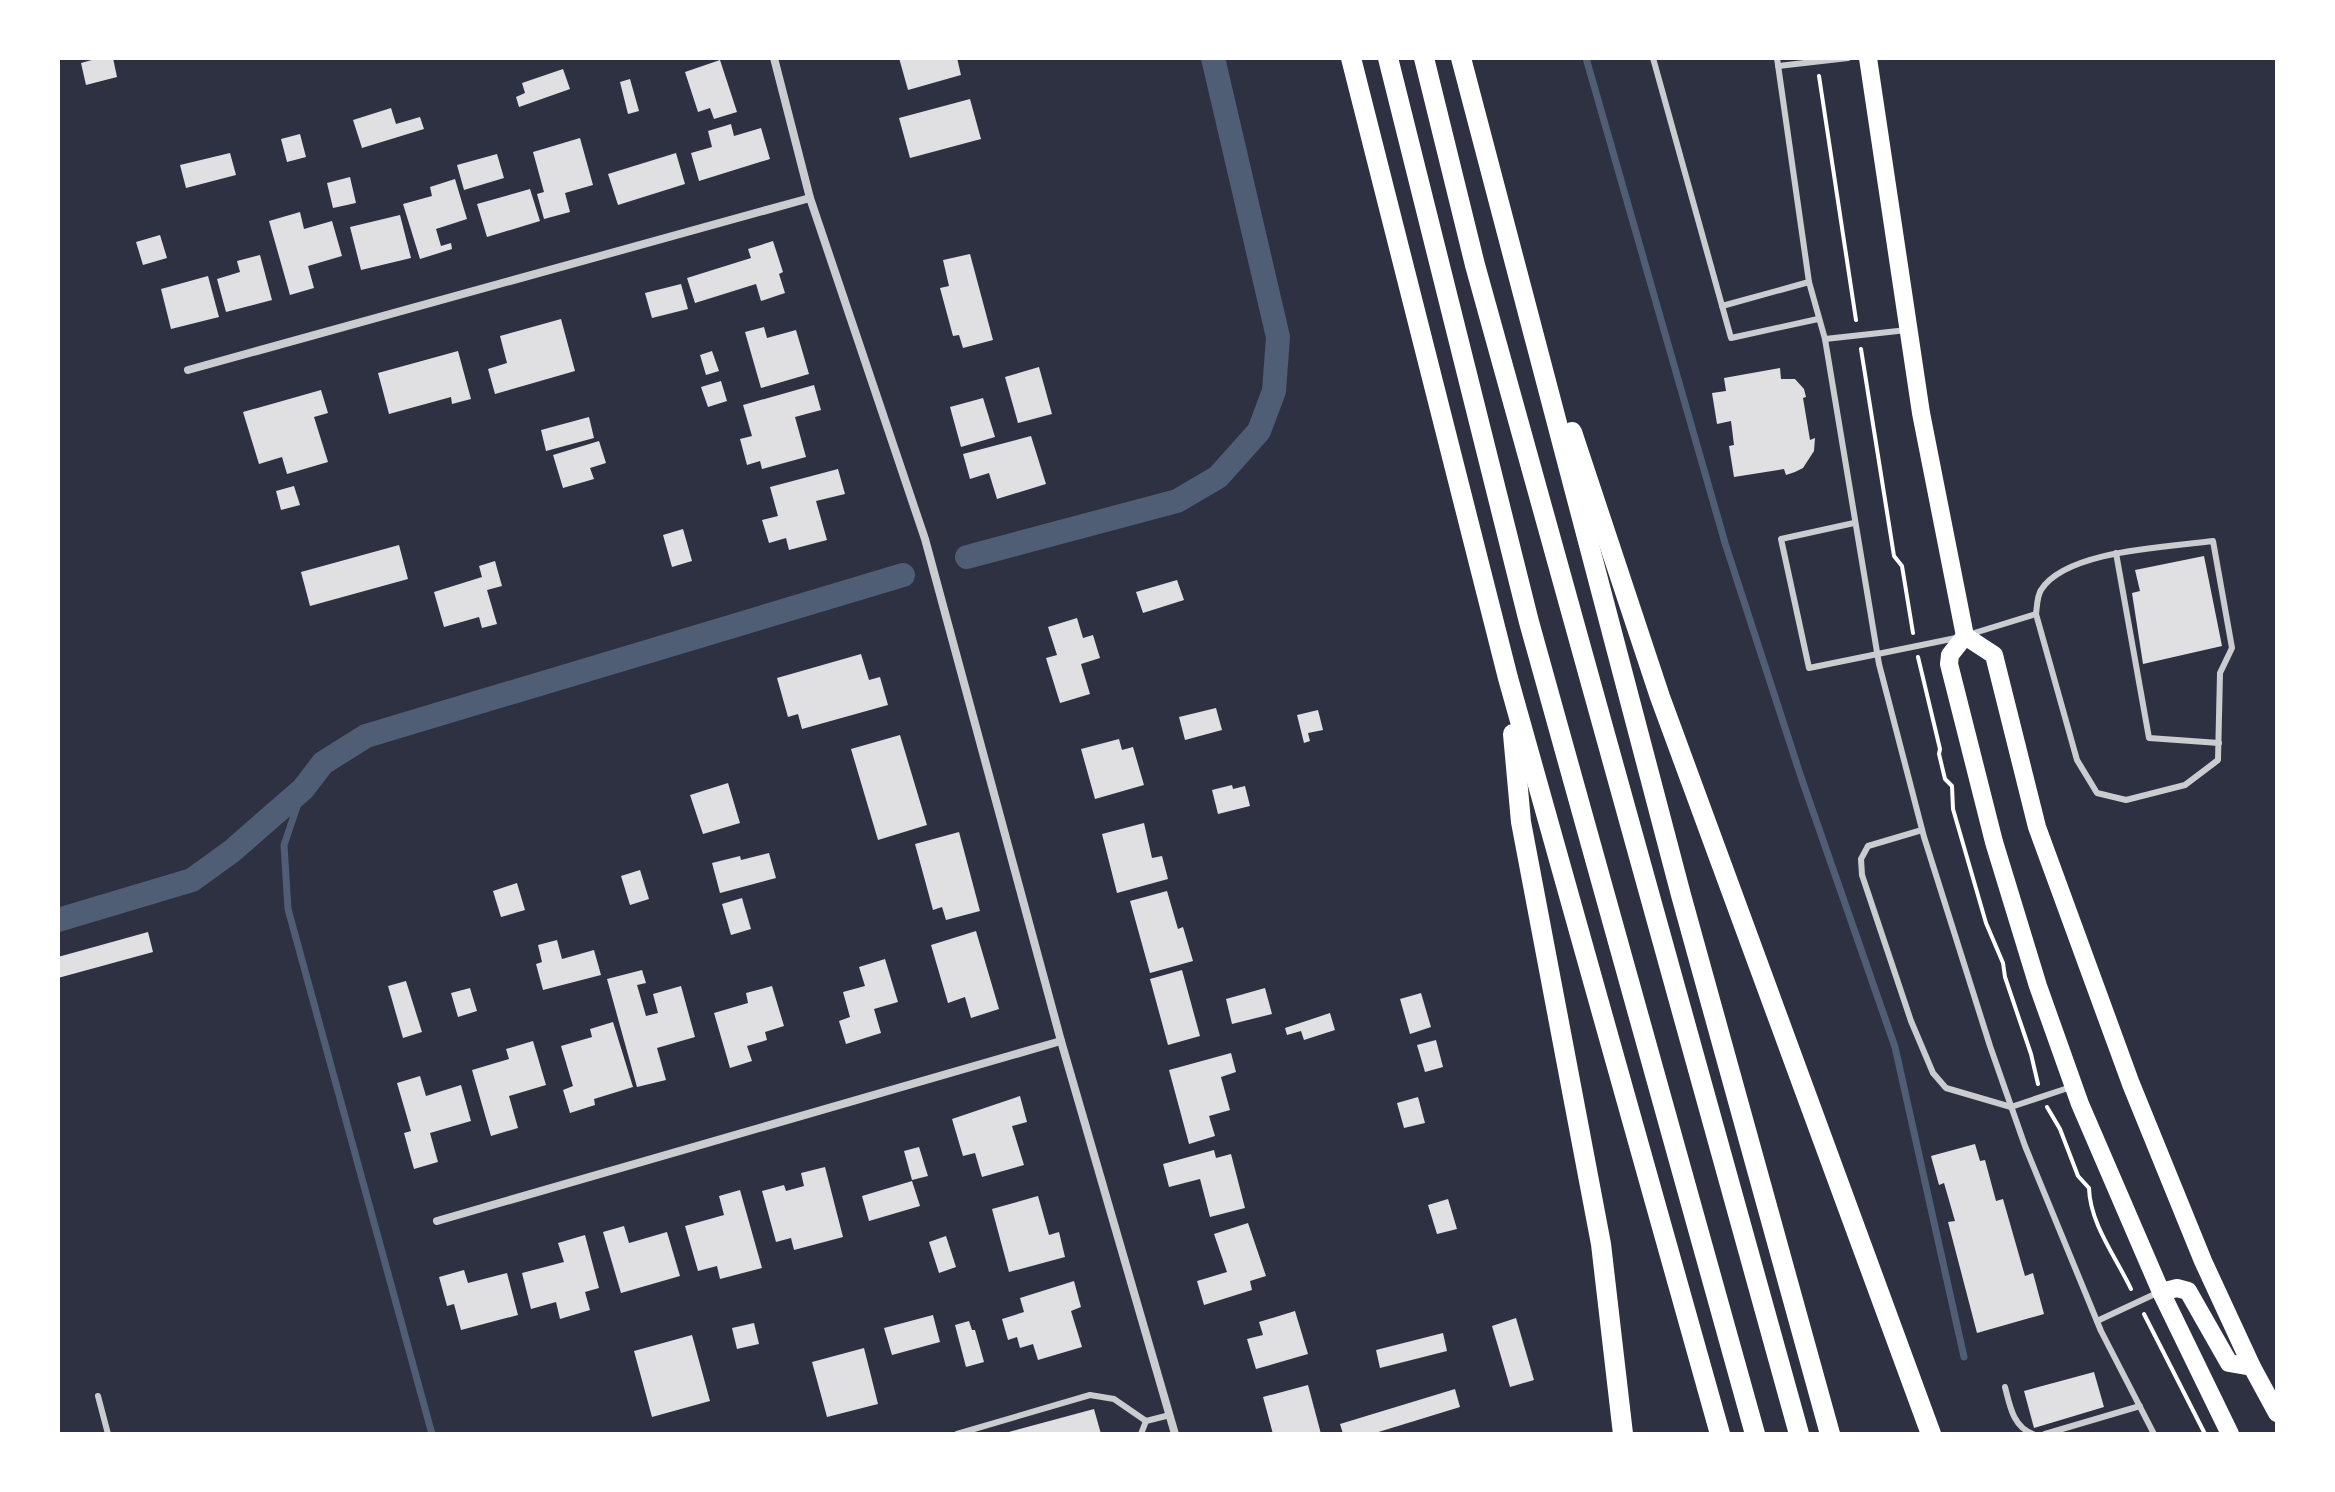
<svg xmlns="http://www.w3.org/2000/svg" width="2335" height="1492" font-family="'DM Sans',sans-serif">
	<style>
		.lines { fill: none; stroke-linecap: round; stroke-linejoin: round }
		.stream { stroke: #4f5d75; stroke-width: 7 }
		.canal { stroke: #4f5d75; stroke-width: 24 }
		.building { fill: #e0e0e3 }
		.path { stroke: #fff; stroke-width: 4 }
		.service { stroke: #caccd0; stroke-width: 6 }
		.minor { stroke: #caccd0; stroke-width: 8 }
		.primary { stroke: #fff; stroke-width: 18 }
		.motorway { stroke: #fff; stroke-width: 20 }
	</style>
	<rect width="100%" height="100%" fill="#2d3142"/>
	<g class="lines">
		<!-- stream -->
		<g class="stream">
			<polyline points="1586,58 1725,543 1801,777 1895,1047 1964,1357"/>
			<polyline points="303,789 284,845 288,909 432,1434"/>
		</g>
		<!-- canal -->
		<g class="canal">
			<polyline points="967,557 1177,501 1218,477 1259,431 1274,391 1278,337 1213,58"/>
			<polyline points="58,920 192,880 232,851 303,789 323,763 366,736 903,575"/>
		</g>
	</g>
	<!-- building -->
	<g class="building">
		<polygon points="99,58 113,58 117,77 86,85 81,63"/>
		<polygon points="899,58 957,58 961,75 908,90"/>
		<polygon points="720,60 737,112 714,119 710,108 698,112 685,72"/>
		<polygon points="563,69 570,89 519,107 516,97 525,93 522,83"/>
		<polygon points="630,79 639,111 628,114 620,82"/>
		<polygon points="970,99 981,139 910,158 899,118"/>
		<polygon points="391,108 396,124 420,117 424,129 362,148 353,120"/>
		<polygon points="731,124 734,136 761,128 770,159 699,181 691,153 712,147 708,131"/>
		<polygon points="300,134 306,157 287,162 281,139"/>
		<polygon points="580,138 593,185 565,193 570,212 544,219 537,194 544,192 533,152"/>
		<polygon points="230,153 236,175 186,188 180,165"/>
		<polygon points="676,153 685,184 618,205 608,174"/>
		<polygon points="497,154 504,178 464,190 457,165"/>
		<polygon points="350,177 356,203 333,208 327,183"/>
		<polygon points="455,179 467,219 436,229 441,246 451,243 452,249 420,259 403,204 432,196 430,187"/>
		<polygon points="530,189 540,221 487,237 477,204"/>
		<polygon points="300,212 304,229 332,221 342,256 308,266 314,288 290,295 269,221"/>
		<polygon points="400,215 411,258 361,270 350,227"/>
		<polygon points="160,235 167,258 143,265 136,242"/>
		<polygon points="773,241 783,272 779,274 785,293 761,301 756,284 695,303 687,278 751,258 748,249"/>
		<polygon points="970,254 993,340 963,348 959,335 953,336 940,288 949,286 943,260"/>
		<polygon points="260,255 272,300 226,312 217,279 240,272 237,261"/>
		<polygon points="208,276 219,317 171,329 161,289"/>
		<polygon points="681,284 688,309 652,318 645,293"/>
		<polygon points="561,319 575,371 495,394 488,369 507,363 500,336"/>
		<polygon points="764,327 767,338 796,330 809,374 761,388 745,332"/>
		<polygon points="458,351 471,399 452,404 451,397 389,414 378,373"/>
		<polygon points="712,351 719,371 706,375 700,355"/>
		<polygon points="1039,367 1052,414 1018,423 1005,377"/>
		<polygon points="1780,368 1781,379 1795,379 1804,389 1806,397 1803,398 1810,440 1815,438 1814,451 1803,468 1795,472 1786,475 1784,469 1734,477 1729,446 1734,445 1731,421 1717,424 1712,393 1726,391 1724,378"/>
		<polygon points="721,381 727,401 708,407 701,387"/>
		<polygon points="814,385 821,410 795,417 806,457 762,469 760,461 747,465 740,439 752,436 743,405"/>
		<polygon points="321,390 328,413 314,417 328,462 287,474 282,457 259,464 243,412"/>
		<polygon points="983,398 995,437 961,447 950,407"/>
		<polygon points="589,417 594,438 546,451 541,430"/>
		<polygon points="1031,436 1046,484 997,499 989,473 970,479 963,454"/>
		<polygon points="599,441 606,463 590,468 594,479 563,488 553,455"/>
		<polygon points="838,469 845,494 816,501 827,540 789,550 786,538 769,543 762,520 778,516 770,487"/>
		<polygon points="294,486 300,505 281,510 276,491"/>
		<polygon points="683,529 692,561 672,567 663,535"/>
		<polygon points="399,545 408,579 310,606 301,572"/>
		<polygon points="2204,556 2222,646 2143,664 2132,593 2140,591 2135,570"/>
		<polygon points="495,561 502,586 487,590 497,624 482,628 479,617 444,627 434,592 482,577 479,566"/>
		<polygon points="1177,580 1184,600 1143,613 1136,592"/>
		<polygon points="1077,618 1083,638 1093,635 1100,658 1081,664 1090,694 1060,703 1046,658 1057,655 1048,627"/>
		<polygon points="861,654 869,680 880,677 888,705 802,729 798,714 788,717 777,678"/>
		<polygon points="1216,708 1222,730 1185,740 1179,717"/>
		<polygon points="1318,710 1323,730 1308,733 1310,741 1304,743 1297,715"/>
		<polygon points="900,735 927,825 878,840 851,749"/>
		<polygon points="1119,739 1122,750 1133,747 1144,785 1095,799 1081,749"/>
		<polygon points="728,783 740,823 703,834 690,795"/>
		<polygon points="1232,785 1233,789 1245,786 1250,806 1218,814 1212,790"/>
		<polygon points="1144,823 1152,858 1162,856 1168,879 1117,893 1102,834"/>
		<polygon points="959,832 980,911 946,920 942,907 933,910 915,844"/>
		<polygon points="769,853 776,878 720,893 712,863 740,856 741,860"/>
		<polygon points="640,870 649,899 630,905 621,876"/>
		<polygon points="517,883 525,910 501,917 493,891"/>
		<polygon points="1167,891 1178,929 1183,927 1193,961 1150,973 1130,901"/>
		<polygon points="742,898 751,929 731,935 722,904"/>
		<polygon points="976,931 999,1009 971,1018 965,997 948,1003 931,945"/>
		<polygon points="148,932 153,952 58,978 58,957"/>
		<polygon points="557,940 562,959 594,950 601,975 543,990 536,964 542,962 538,945"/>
		<polygon points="885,959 898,1002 874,1009 881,1033 846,1044 839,1021 850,1017 843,992 865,986 859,967"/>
		<polygon points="642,970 646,983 637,985 646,1016 658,1013 653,994 681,986 695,1037 657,1048 666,1080 637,1087 607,979"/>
		<polygon points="1182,970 1200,1036 1168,1045 1150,979"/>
		<polygon points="406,981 422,1032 403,1038 388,986"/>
		<polygon points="772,986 784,1026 765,1032 767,1040 747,1046 752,1061 730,1068 714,1013 748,1003 746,993"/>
		<polygon points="470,988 477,1011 458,1017 451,993"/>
		<polygon points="1265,988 1272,1014 1232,1024 1226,999"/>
		<polygon points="1421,993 1431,1027 1410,1034 1400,999"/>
		<polygon points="1330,1013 1335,1030 1304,1040 1301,1031 1287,1035 1285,1028"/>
		<polygon points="613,1022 633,1087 594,1099 595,1105 570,1113 563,1090 573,1086 561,1046 592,1037 590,1029"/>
		<polygon points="1436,1040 1443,1067 1425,1072 1417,1045"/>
		<polygon points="533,1041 546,1085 509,1096 518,1128 491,1136 472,1070 509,1059 506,1049"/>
		<polygon points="1231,1053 1236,1072 1221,1077 1230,1110 1209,1116 1215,1136 1189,1144 1169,1070"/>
		<polygon points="420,1076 426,1096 461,1085 471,1121 430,1133 438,1162 414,1169 404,1133 411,1131 397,1083"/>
		<polygon points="1020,1096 1027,1122 1012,1126 1024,1165 982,1177 975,1153 963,1156 952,1119"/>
		<polygon points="1418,1097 1425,1123 1404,1128 1397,1103"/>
		<polygon points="1975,1144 1980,1161 1985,1160 1996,1201 2003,1199 2025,1276 2033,1273 2044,1314 1977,1333 1948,1222 1955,1221 1944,1183 1939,1185 1931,1156"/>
		<polygon points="919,1147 928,1176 912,1180 904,1151"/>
		<polygon points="1214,1150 1216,1158 1231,1154 1245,1208 1210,1217 1200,1179 1169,1187 1163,1164"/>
		<polygon points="825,1167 843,1237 794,1250 791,1238 776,1242 762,1191 784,1185 786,1191 804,1186 801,1173"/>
		<polygon points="912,1181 920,1206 869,1221 862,1196"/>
		<polygon points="740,1190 762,1268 720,1279 717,1266 698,1271 685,1226 724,1215 719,1196"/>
		<polygon points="1038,1196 1049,1235 1059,1232 1065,1257 1009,1272 992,1209"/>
		<polygon points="1448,1199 1457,1229 1437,1234 1428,1205"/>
		<polygon points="1248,1223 1266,1276 1250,1281 1252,1290 1204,1305 1197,1281 1227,1272 1214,1234"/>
		<polygon points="624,1226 629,1243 667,1232 680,1276 621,1293 603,1232"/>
		<polygon points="585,1235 599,1288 585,1292 590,1310 560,1319 556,1302 531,1309 522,1273 564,1262 558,1243"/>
		<polygon points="946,1236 956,1267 939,1273 929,1242"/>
		<polygon points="464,1270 468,1283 507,1273 518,1315 461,1330 454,1304 447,1306 439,1277"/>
		<polygon points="1074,1281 1081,1307 1071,1311 1082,1347 1038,1360 1033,1344 1020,1348 1017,1337 1008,1340 1002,1319 1024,1312 1020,1298"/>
		<polygon points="1295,1311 1308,1354 1256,1369 1247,1339 1263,1335 1259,1322"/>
		<polygon points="933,1315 940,1342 892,1355 884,1328"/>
		<polygon points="1516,1318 1534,1380 1510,1387 1492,1326"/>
		<polygon points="969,1321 972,1330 975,1330 984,1362 966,1367 955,1325"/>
		<polygon points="754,1323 759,1344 737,1349 732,1328"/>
		<polygon points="1443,1333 1447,1351 1380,1368 1376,1350"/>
		<polygon points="692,1335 710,1401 652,1417 634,1351"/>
		<polygon points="864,1348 878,1404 827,1417 812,1362"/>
		<polygon points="2094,1372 2104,1407 2034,1428 2024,1391"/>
		<polygon points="1308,1385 1321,1434 1273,1434 1263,1397"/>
		<polygon points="1455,1389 1460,1407 1372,1434 1343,1434 1340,1424"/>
		<polygon points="1094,1409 1101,1434 1005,1434 1005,1433"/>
	</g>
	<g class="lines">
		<!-- path -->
		<g class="path">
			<polyline points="1819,76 1856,320"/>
			<polyline points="1861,349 1894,556 1902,566 1913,633"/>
			<polyline points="1918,657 1940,749 1939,754 1945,779 1952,786 1953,809 1986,923 2003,963 2005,977 2031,1054 2038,1084"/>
			<path d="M2047,1107L2060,1129L2078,1176L2089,1188C2090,1224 2116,1257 2131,1289"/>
			<polyline points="2144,1314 2205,1434"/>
		</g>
		<!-- service -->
		<g class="service">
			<polyline points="1653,58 1731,338 1818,319"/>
			<polyline points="1777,58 1809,282 1825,339"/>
			<polyline points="1778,66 1848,58"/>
			<polyline points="1722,306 1809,282"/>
			<polyline points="1907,330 1825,339 1879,664 1924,837 1990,1046 2025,1146 2101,1331 2154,1434"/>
			<polyline points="1854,523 1781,539 1809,668 1956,638"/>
			<path d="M2213,541L2232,648L2220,673L2218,760L2185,785L2126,800L2097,793L2077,760L2036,614C2037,607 2037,596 2041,590C2066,550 2169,547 2213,541Z"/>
			<polyline points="2116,553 2149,738 2219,743"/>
			<polyline points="1971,634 2036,614"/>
			<polyline points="1922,830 1868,846 1861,859 1862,875 1911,1021 1933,1073 1946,1088 2011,1107 2071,1087"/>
			<polyline points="2097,1321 2157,1293"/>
			<path d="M2005,1387C2010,1406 2013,1427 2033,1434"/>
			<polyline points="98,1396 108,1434"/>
			<polyline points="1146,1421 1170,1415"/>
			<polyline points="957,1434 1090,1395 1114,1399 1146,1421"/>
			<polyline points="1141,1434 1146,1421"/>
			<polyline points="2045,1434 2140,1406"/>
		</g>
		<!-- minor -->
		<g class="minor">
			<polyline points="774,58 810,198 925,539 1061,1041 1175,1434"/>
			<polyline points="188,370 810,198"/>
			<polyline points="437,1221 1061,1041"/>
		</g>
		<!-- primary -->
		<g class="primary">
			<polyline points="1868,58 1921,413 1965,636 1994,655 2037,827 2131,1084 2203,1261 2252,1367 2277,1413"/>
			<polyline points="1965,636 1950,655 1949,664 1994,842 2038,986 2080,1104 2161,1292 2230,1434"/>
			<polyline points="2161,1292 2177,1288 2188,1291 2229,1363 2252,1367"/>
		</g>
		<!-- motorway -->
		<g class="motorway">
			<polyline points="1351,58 1508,678 1720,1434"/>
			<polyline points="1388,58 1529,622 1755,1434"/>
			<polyline points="1424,58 1475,265 1799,1434"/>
			<polyline points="1461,58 1681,895 1830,1434"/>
			<polyline points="1572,432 1660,697 1931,1434"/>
			<polyline points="1513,734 1521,822 1601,1244 1623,1434"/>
		</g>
	</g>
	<!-- border -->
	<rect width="2335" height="1492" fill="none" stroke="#ffffff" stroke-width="120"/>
</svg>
